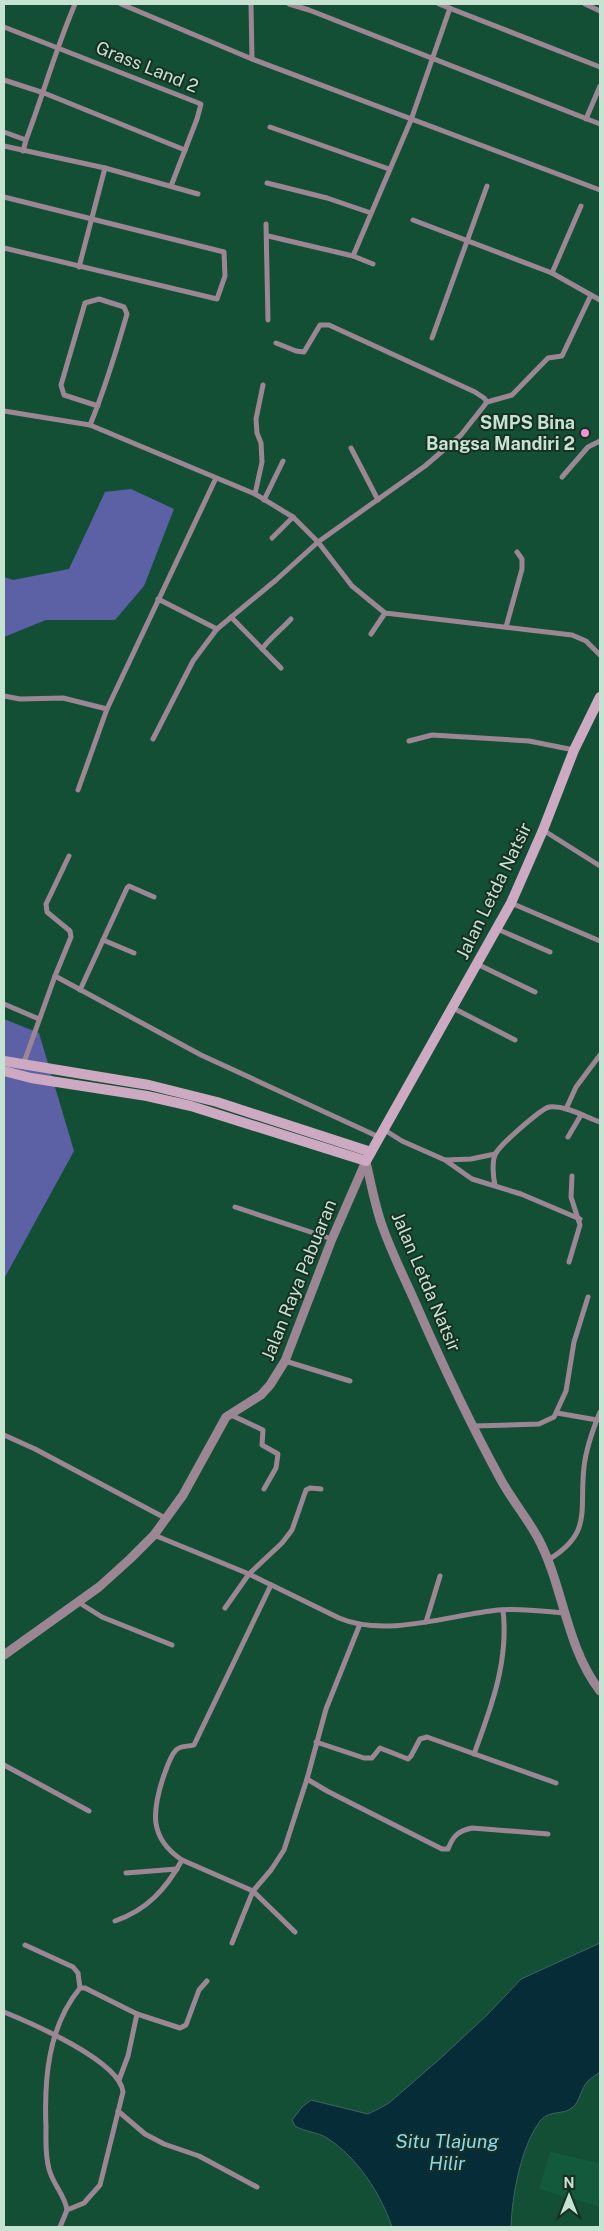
<svg xmlns="http://www.w3.org/2000/svg" width="604" height="2231" font-family="'Public Sans',sans-serif">
	<style>
		.built { fill: #125a3b }
		.green { fill: #5c60a5 }
		.water { fill: #062d37; stroke: #406365 }
		.lines { fill: none; stroke-linecap: round; stroke-linejoin: round }
		.minor { stroke: #9d8694; stroke-width: 5 }
		.tertiary { stroke: #9d8694; stroke-width: 9 }
		.secondary { stroke: #ceaac2; stroke-width: 10 }
		.poi-dot { fill: #f391d5; stroke: #182f23; stroke-width: 2 }
		.labels { text-anchor: middle; stroke-width: 4; stroke-linejoin: round; paint-order: stroke }
		.street-label { font-size: 18px; fill: #c6e2d1; stroke: #182f23 }
		.poi-label { font-size: 18px; font-weight: bold; fill: #c6e2d1; stroke: #182f23; text-anchor: end }
		.water-label { font-size: 19px; font-style: italic; fill: #89daf3; stroke: #182f23 }
	</style>
	<rect width="100%" height="100%" fill="#134f34"/>
	<!-- built -->
	<polygon class="built" points="550,2152 600,2163 600,2207 539,2189"/>
	<!-- green -->
	<g class="green">
		<polygon points="131,489 174,509 144,586 115,620 46,620 4,637 4,577 13,580 69,569 105,492"/>
		<polygon points="4,1019 39,1033 74,1151 5,1277"/>
	</g>
	<!-- water -->
	<path class="water" d="M600,1943V2072C596,2075 591,2078 588,2081C580,2089 581,2101 572,2108C563,2115 550,2110 541,2120C521,2145 512,2196 511,2227H392C381,2194 357,2157 327,2138C318,2132 305,2132 295,2126L292,2120L302,2107L311,2100L368,2114L378,2109L389,2103L443,2056L488,2014L521,1979Z"/>
	<g class="lines">
		<!-- minor -->
		<g class="minor">
			<polyline points="121,4 252,59 600,190"/>
			<polyline points="251,4 252,59"/>
			<polyline points="289,4 309,10 600,124"/>
			<polyline points="439,4 600,67"/>
			<polyline points="585,4 600,11"/>
			<polyline points="4,27 201,104 197,119 171,186"/>
			<polyline points="4,80 44,93 185,150"/>
			<polyline points="586,119 600,86"/>
			<polyline points="270,127 389,169"/>
			<polyline points="4,132 26,140 23,151"/>
			<path d="M26,140C43,95 56,48 75,4"/>
			<polyline points="4,146 105,168 198,194"/>
			<polyline points="267,183 327,198 371,213"/>
			<polyline points="4,197 224,252 225,276 217,299 4,248"/>
			<polyline points="413,220 552,273 600,300"/>
			<polyline points="266,224 268,320"/>
			<polyline points="268,236 353,256 373,264"/>
			<polyline points="353,256 411,120 450,8"/>
			<polyline points="79,267 105,168"/>
			<polyline points="552,273 581,206"/>
			<polyline points="432,338 487,186"/>
			<polyline points="487,402 512,395 548,358 562,356 591,295"/>
			<polyline points="4,411 90,425 255,494 293,517 318,542 352,586 385,613 572,635 586,641 600,655"/>
			<path d="M90,425C105,389 116,352 127,314L124,307L99,299L85,303L61,385L64,395L98,406"/>
			<polyline points="351,448 378,500"/>
			<polyline points="562,477 588,447 600,441"/>
			<polyline points="255,494 262,462 261,443 257,433 256,419 263,385"/>
			<polyline points="264,500 283,461"/>
			<polyline points="272,538 293,517"/>
			<polyline points="158,599 217,629"/>
			<polyline points="231,617 281,668"/>
			<polyline points="506,627 522,569 522,559 517,552"/>
			<polyline points="371,634 385,613"/>
			<path d="M262,649C271,637 281,630 291,619"/>
			<polyline points="4,696 20,699 63,698 107,709 216,478"/>
			<polyline points="153,739 193,661 217,629 276,580 318,542 425,466 461,435 487,402 484,398 475,392 329,325 320,325 304,352 296,351 276,343"/>
			<polyline points="409,741 432,735 529,741 574,750"/>
			<polyline points="78,790 107,709"/>
			<polyline points="543,830 600,866"/>
			<polyline points="511,903 600,941"/>
			<polyline points="497,929 550,952"/>
			<polyline points="103,940 134,953"/>
			<polyline points="477,964 535,992"/>
			<polyline points="55,976 71,937 70,931 47,912 46,904 69,856"/>
			<polyline points="80,990 127,888 129,886 154,897"/>
			<polyline points="4,1004 39,1019"/>
			<polyline points="453,1008 515,1040"/>
			<polyline points="23,1065 55,976 201,1055 379,1137"/>
			<polyline points="566,1109 576,1087 600,1055"/>
			<polyline points="383,1129 402,1141 445,1160 472,1179 521,1194 580,1219"/>
			<polyline points="568,1137 581,1115"/>
			<polyline points="446,1160 471,1159 495,1154"/>
			<path d="M495,1185C493,1177 492,1162 495,1155C498,1146 541,1109 549,1107C566,1105 585,1117 600,1122"/>
			<polyline points="235,1207 332,1239"/>
			<polyline points="569,1262 580,1225 571,1197 572,1176"/>
			<polyline points="285,1361 350,1381"/>
			<polyline points="557,1413 597,1420"/>
			<polyline points="229,1414 263,1430 262,1445 278,1454 276,1468 264,1489"/>
			<polyline points="474,1426 539,1424 554,1417 566,1391 574,1342 588,1297"/>
			<polyline points="4,1435 35,1449 167,1519"/>
			<path d="M154,1535L249,1574L339,1618C386,1638 450,1615 498,1610C520,1608 542,1611 563,1613"/>
			<path d="M548,1560C593,1533 579,1511 584,1467C586,1449 593,1429 600,1412"/>
			<path d="M271,1585L194,1745C188,1747 181,1745 176,1750C170,1756 166,1770 163,1778C152,1812 149,1838 182,1860L253,1891L295,1932"/>
			<polyline points="78,1602 102,1617 172,1645"/>
			<polyline points="225,1608 249,1574 282,1543 292,1530 306,1490 310,1488 321,1489"/>
			<polyline points="426,1622 440,1576"/>
			<polyline points="316,1742 364,1758 372,1758 380,1748 408,1759 411,1756 420,1739 427,1737 556,1783"/>
			<path d="M474,1754C491,1708 509,1661 503,1610"/>
			<polyline points="4,1765 89,1811"/>
			<path d="M307,1779L327,1791L442,1849H448C453,1836 458,1831 472,1828L548,1834"/>
			<polyline points="126,1873 177,1869"/>
			<path d="M115,1921C147,1910 166,1889 182,1860"/>
			<polyline points="232,1943 253,1891 271,1870 284,1850 307,1779 326,1709 360,1624"/>
			<polyline points="25,1945 73,1967 78,1973 80,1988"/>
			<path d="M4,2012C31,2023 120,2061 123,2092L100,2185L84,2203L67,2210L60,2227"/>
			<polyline points="119,2080 128,2056 137,2014"/>
			<polyline points="118,2111 145,2134 164,2144 199,2156 257,2187"/>
			<path d="M67,2210C65,2195 53,2185 49,2169C45,2155 46,2142 46,2127C44,2079 48,2027 80,1988H85L137,2014L180,2028L186,2025L199,1990L207,1981"/>
		</g>
		<!-- tertiary -->
		<g class="tertiary">
			<path d="M366,1162C371,1183 375,1207 383,1228C393,1256 407,1283 419,1311C444,1368 471,1425 501,1480C512,1500 527,1518 538,1538C564,1587 565,1645 600,1691"/>
			<polyline points="4,1655 99,1587 130,1559 154,1535 183,1495 226,1417 261,1395 270,1385 285,1361 332,1239 366,1161"/>
		</g>
		<!-- secondary -->
		<g class="secondary">
			<polyline points="4,1061 149,1085 217,1102 371,1152"/>
			<polyline points="4,1071 31,1078 147,1096 191,1106 366,1161 511,903 543,830 574,750 600,697"/>
		</g>
	</g>
	<!-- markers -->
	<circle class="poi-dot" cx="585" cy="433" r="5"/>
	<g class="labels">
		<!-- street labels -->
		<g class="street-label">
			<text transform="translate(147 67) rotate(22)" y="6">Grass Land 2</text>
			<text transform="translate(494 891) rotate(-64)" y="6">Jalan Letda Natsir</text>
			<text transform="translate(299 1280) rotate(-68)" y="6">Jalan Raya Pabuaran</text>
			<text transform="translate(426 1282) rotate(67)" y="6">Jalan Letda Natsir</text>
		</g>
		<!-- poi labels -->
		<g class="poi-label">
			<text x="575" y="429">SMPS Bina<tspan x="575" dy="21">Bangsa Mandiri 2</tspan></text>
		</g>
		<!-- water labels -->
		<g class="water-label">
			<text x="447" y="2148">Situ Tlajung<tspan x="447" dy="22">Hilir</tspan></text>
		</g>
	</g>
	<!-- border -->
	<rect width="604" height="2231" fill="none" stroke="#c6e2d1" stroke-width="10"/>
	<!-- north arrow -->
	<g transform="translate(569 2196)" stroke="#182f23" stroke-width="4" paint-order="stroke">
	<path d="M0-4L9 19L0 12L-9 19Z" fill="#c6e2d1"/>
	<text y="-8" font-size="14" font-weight="bold" text-anchor="middle" fill="#c6e2d1">N</text>
	</g>
</svg>
